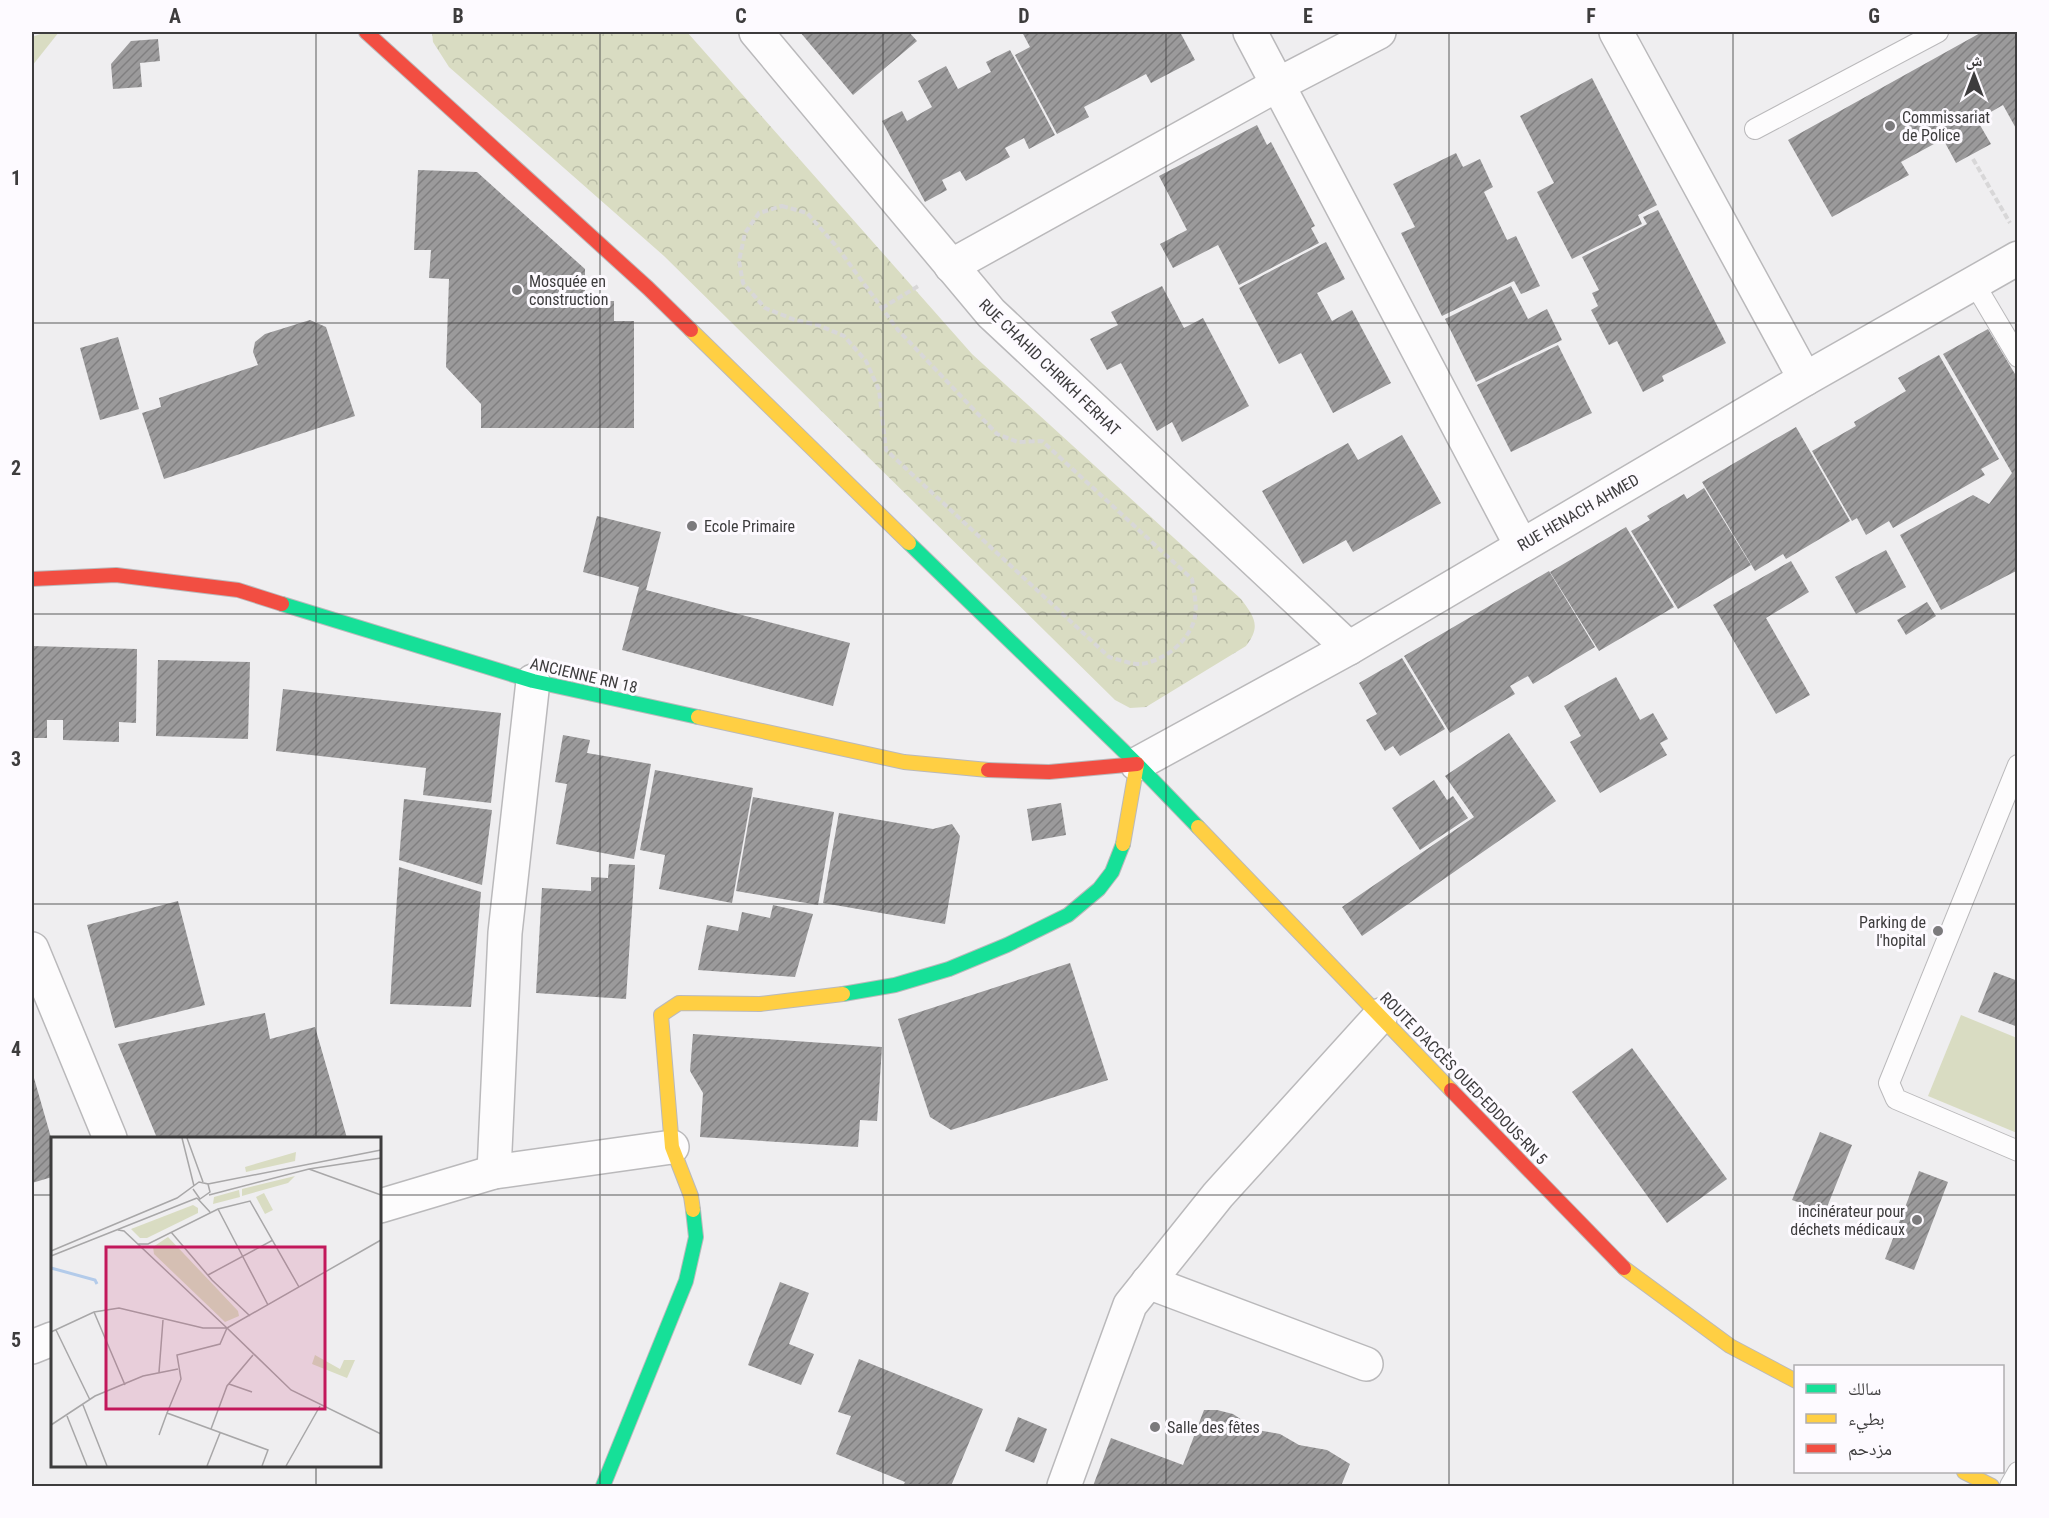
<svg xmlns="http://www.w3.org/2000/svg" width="2049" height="1518" font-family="'Roboto Condensed','Noto Naskh Arabic',sans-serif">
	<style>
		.grass { fill: #d9dcc2 }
		.park { fill: url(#park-crowns) }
		.building { fill: url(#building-hatch) }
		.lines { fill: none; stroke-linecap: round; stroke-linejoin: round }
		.lane-casing { stroke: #bab9bb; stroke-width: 22 }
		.street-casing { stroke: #bab9bb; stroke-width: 36 }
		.fast-casing { stroke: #bab9bb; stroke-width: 16 }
		.slow-casing { stroke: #bab9bb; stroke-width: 16 }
		.jam-casing { stroke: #bab9bb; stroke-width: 16 }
		.path { stroke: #d8d7d8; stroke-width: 4; stroke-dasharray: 6 3; stroke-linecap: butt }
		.lane { stroke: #fdfcfd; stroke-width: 20 }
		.street { stroke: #fdfcfd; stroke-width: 33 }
		.fast { stroke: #16e098; stroke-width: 14 }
		.slow { stroke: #ffcf43; stroke-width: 14 }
		.jam { stroke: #f24e42; stroke-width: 14 }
		.grid { fill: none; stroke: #3d3c3d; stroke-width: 1.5; stroke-opacity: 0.55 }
		.poi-dot { fill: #7b7a7c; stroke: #fdfaff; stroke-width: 2 }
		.labels { text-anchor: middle; stroke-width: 6; stroke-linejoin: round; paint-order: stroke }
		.poi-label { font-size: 16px; fill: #3d3c3d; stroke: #fdfaff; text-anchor: start }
		.street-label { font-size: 16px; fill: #3d3c3d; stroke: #fdfaff }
		.inset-river { fill: none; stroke: #b3cbea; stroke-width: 3 }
		.inset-road { fill: none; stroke: #a8a7a8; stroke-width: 1.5 }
		.view { fill: #c2185b; fill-opacity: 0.15; stroke: #c2185b; stroke-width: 3 }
		.inset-edge { fill: none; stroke: #3d3c3d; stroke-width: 3 }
		.neatline { fill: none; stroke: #3d3c3d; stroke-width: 2 }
		.grid-label { font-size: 20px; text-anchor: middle; font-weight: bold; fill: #3d3c3d }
	</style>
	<defs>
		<pattern id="park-crowns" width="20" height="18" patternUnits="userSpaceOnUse" patternTransform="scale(1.5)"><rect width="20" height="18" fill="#d9dcc2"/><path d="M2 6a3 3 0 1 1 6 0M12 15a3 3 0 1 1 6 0" fill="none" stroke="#bbbea8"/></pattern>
		<pattern id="building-hatch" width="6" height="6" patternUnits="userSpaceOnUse" patternTransform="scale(1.5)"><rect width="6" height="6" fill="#9b9a9b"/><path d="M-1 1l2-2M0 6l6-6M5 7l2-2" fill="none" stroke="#807f80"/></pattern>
	</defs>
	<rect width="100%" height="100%" fill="#efeef0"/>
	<!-- grass -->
	<g class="grass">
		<polygon points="46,32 59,32 32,66 32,37"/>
		<polygon points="1961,1015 2017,1038 2017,1133 1928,1096"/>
	</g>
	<!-- park -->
	<path class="park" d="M432,32H687L972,354L1241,599C1255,618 1261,626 1246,646L1146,707L1130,708L1115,700L664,256L449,67L433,42Z"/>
	<!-- building -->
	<g class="building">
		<polygon points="800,32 897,32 898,34 901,32 909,32 917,41 853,95"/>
		<polygon points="1022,32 1180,32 1195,60 1151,83 1146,74 1084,107 1089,117 1057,134 1015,55 1030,47"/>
		<polygon points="1982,32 2018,32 2018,132 2003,105 1977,120 1991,144 1956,163 1943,139 1901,162 1909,175 1832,217 1788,140"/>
		<polygon points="158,39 160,61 140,63 142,87 113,89 111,64 131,41"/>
		<polygon points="1010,50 1055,135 1029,149 1024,138 1005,148 1010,157 966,181 960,171 942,180 947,190 925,202 882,121 902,111 907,121 932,107 918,81 946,66 958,89 991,72 986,62"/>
		<polygon points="1592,78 1657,205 1638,215 1642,224 1572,259 1537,192 1554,183 1520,116"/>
		<polygon points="1257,125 1267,145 1271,142 1315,226 1311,228 1319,243 1239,285 1218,245 1173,268 1160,244 1187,230 1159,176"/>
		<polygon points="1456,153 1463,167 1480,159 1493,187 1484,192 1507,240 1516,236 1540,286 1521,294 1514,281 1442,316 1401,233 1415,227 1393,184"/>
		<polygon points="418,170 477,172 585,269 585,301 614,301 614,321 634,321 634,428 481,428 481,404 446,367 449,279 429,278 431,250 414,250"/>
		<polygon points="1658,210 1726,343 1662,376 1664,381 1643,392 1617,341 1609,345 1591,310 1598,306 1592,293 1599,290 1582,257 1647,224 1643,217"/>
		<polygon points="1326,242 1345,279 1317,293 1332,321 1352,310 1391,383 1333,413 1301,353 1279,364 1239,288"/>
		<polygon points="1162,286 1184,328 1203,318 1249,406 1182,442 1172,422 1157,431 1121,363 1107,370 1090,339 1118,325 1111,312"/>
		<polygon points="1511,286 1528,319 1547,309 1562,340 1476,382 1445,319"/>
		<polygon points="310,320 326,327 355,416 164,479 142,413 161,407 159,398 258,365 253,352 255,342 265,334"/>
		<polygon points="1988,329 2018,379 2018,570 1941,610 1900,535 1973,495 1989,504 2012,473 1943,354"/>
		<polygon points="118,337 139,409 100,420 80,348"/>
		<polygon points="1558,345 1592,413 1511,452 1477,385"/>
		<polygon points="1939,355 1999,459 1981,469 1985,475 1893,528 1889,521 1866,535 1857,518 1852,521 1812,451 1856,426 1854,422 1906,391 1898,378"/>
		<polygon points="1796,427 1850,521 1786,559 1783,554 1755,571 1702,482"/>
		<polygon points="1402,435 1441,503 1353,552 1346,540 1303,564 1262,491 1348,443 1358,460"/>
		<polygon points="1704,488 1751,565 1678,609 1631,531 1650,520 1647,516 1684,494 1687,499"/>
		<polygon points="597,516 661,532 646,590 850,643 833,706 622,650 639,587 583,572"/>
		<polygon points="1626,527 1674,607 1599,651 1550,572"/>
		<polygon points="1886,550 1906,587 1856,614 1835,577"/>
		<polygon points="1791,561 1809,592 1766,618 1810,695 1776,714 1713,605"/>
		<polygon points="1549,571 1595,647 1533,684 1528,676 1510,686 1515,694 1450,733 1404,656"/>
		<polygon points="1927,602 1936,616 1906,635 1897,620"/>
		<polygon points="32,646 137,649 136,723 119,722 119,742 63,740 63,720 47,720 47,738 32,738"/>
		<polygon points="1402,658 1445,729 1400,756 1393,746 1385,751 1366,720 1377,714 1359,683"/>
		<polygon points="158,660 250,662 248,739 156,736"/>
		<polygon points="1616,677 1640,720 1653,713 1668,739 1660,743 1667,755 1600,793 1570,742 1581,736 1564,706"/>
		<polygon points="283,689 501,713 491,803 423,795 426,768 276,751"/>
		<polygon points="1509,733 1556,801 1362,936 1342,907 1474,817 1445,776"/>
		<polygon points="563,735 590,740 587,753 651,764 634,859 556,844 567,784 555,782"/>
		<polygon points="655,770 753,788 732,903 659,889 665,855 640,850"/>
		<polygon points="1434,780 1447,800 1453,796 1468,818 1420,850 1392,808"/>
		<polygon points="753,797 834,812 818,905 736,891"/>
		<polygon points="404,799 492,810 482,885 399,860"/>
		<polygon points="1061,803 1066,835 1032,841 1027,809"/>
		<polygon points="839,813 933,829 952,824 960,836 945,924 823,903"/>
		<polygon points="609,864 635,865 626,999 536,993 542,888 591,891 591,877 608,878"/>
		<polygon points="399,867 481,892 471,1007 390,1004"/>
		<polygon points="178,901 205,1005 115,1028 87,925"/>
		<polygon points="773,905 813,914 795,977 698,970 707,925 738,931 742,912 770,918"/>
		<polygon points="1070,963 1108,1080 951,1130 930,1117 898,1019"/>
		<polygon points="1994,972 2018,981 2018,1027 1978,1012"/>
		<polygon points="265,1013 270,1039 315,1027 347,1138 157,1138 118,1044"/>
		<polygon points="693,1034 882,1047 877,1121 860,1120 858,1147 700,1137 703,1093 690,1071"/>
		<polygon points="1632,1048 1727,1179 1667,1223 1572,1092"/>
		<polygon points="32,1071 52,1141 52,1177 32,1183"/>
		<polygon points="1820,1132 1852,1145 1825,1212 1792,1200"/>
		<polygon points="1919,1171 1948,1182 1914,1270 1885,1259"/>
		<polygon points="780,1282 809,1293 789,1344 814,1354 801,1385 748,1365"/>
		<polygon points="859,1359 983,1409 951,1486 903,1486 905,1482 836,1454 851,1416 838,1412"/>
		<polygon points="1204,1410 1217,1410 1233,1414 1257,1430 1280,1434 1299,1445 1327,1450 1350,1464 1341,1486 1093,1486 1111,1438 1183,1465"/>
		<polygon points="1018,1417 1047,1429 1034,1463 1005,1451"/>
	</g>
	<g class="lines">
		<defs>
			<g id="lane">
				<polyline points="1755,129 1938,32"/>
				<polyline points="1974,283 2018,357"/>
				<polyline points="2018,765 1889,1083 1896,1099 2018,1151"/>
				<polyline points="2010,1486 2018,1472"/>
			</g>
			<g id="street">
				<polyline points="756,32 991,313 1349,648"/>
				<polyline points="1250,32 1521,545"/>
				<polyline points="1616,32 1805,379"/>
				<polyline points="951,266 1277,85 1379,32"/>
				<polyline points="1137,764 1349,648 1805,379 2018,258"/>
				<polyline points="32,949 110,1138"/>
				<polyline points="494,1172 505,933 533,681"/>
				<polyline points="380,1206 494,1172 672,1147"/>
				<polyline points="1148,1282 1366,1364"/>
				<polyline points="32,1347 52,1339"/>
				<polyline points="1064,1486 1130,1305 1218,1195 1381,1015"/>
			</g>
			<g id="fast">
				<polyline points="909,543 1137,764 1198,827"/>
				<polyline points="282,604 533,681 698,717"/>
				<polyline points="843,994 895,985 949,969 1007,945 1068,915 1099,889 1112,872 1123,844"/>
				<polyline points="603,1486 686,1281 696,1237 693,1210"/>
			</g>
			<g id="slow">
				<polyline points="691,330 909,543"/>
				<polyline points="698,717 904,762 988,770"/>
				<polyline points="1198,827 1451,1090"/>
				<polyline points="1123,844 1137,764"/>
				<polyline points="693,1210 691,1196 672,1147 661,1015 679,1003 760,1004 843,994"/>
				<polyline points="1624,1268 1730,1346 1796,1381"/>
				<polyline points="1964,1472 1992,1486"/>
			</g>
			<g id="jam">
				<polyline points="366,32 648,288 691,330"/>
				<polyline points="32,579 116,575 238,590 282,604"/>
				<polyline points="988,770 1049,772 1137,764"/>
				<polyline points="1451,1090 1624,1268"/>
			</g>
		</defs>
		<!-- lane casing -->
		<use href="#lane" class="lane-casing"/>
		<!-- street casing -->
		<use href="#street" class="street-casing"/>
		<!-- fast casing -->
		<use href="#fast" class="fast-casing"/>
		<!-- slow casing -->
		<use href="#slow" class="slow-casing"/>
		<!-- jam casing -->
		<use href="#jam" class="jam-casing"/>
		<!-- path -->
		<g class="path">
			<polyline points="1973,159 2010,223"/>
			<path d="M782,206L807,213L837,247L898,330L997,434L1018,442L1042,441L1192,579C1194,593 1198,608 1194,621C1187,643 1163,661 1141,664C1132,665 1118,659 1109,657L886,450L879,390L866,361L844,336L818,325L795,320L765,308L743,283L739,261L745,233L759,213Z"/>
			<polyline points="882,308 920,285"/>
		</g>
		<!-- lane -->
		<use href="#lane" class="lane"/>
		<!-- street -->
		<use href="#street" class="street"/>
		<!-- fast -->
		<use href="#fast" class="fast"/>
		<!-- slow -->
		<use href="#slow" class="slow"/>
		<!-- jam -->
		<use href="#jam" class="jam"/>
	</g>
	<!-- grid -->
	<path class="grid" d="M316,32V1138M600,32V1486M883,32V1486M1166,32V1486M1449,32V1486M1733,32V1486M32,323H2018M32,614H2018M32,904H2018M32,1195H52M380,1195H2018M316,1466V1486"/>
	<!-- markers -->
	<g class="poi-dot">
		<circle cx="1890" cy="126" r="6"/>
		<circle cx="517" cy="290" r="6"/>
		<circle cx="692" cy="526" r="6"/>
		<circle cx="1938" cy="931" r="6"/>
		<circle cx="1917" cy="1220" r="6"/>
		<circle cx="1155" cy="1427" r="6"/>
	</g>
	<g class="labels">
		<!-- poi labels -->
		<g class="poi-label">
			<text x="1902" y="123">Commissariat<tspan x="1902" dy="18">de Police</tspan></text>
			<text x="529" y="287">Mosquée en<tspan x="529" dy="18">construction</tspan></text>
			<text x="704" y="532">Ecole Primaire</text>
			<text x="1926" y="928" text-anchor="end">Parking de<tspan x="1926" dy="18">l'hopital</tspan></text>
			<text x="1905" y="1217" text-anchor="end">incinérateur pour<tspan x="1905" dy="18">déchets médicaux</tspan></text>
			<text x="1167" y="1433">Salle des fêtes</text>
		</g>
		<!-- street labels -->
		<g class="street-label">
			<text transform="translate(1050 367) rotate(44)" y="6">RUE CHAHID CHRIKH FERHAT</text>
			<text transform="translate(1578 512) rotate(-30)" y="6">RUE HENACH AHMED</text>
			<text transform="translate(584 675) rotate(13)" y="6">ANCIENNE RN 18</text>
			<text transform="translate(1464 1078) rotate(46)" y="6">ROUTE D'ACCÈS OUED-EDDOUS-RN 5</text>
		</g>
	</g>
	<!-- overview -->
	<g transform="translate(51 1137)">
		<rect width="330" height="330" fill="#efeef0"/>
		<path d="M245,15L244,24L195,35L194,30ZM244,39L237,46L191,59V52ZM188,53L189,60L162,67L163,60ZM213,56L222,73L214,77L205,60ZM264,218L289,232L293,223H304L296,241L261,227Z" fill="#d9dcc2"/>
		<path d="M117,100L187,174L188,179L174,185L103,117L102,110Z" fill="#d9dcc2"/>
		<path d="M142,68L147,71V76L96,101H89L80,92Z" fill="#d9dcc2"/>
		<path class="inset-river" d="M0,131L44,143L46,147"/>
		<path class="inset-road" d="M131,1L143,49M136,1L152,45M258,32L330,58M157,47L330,13M158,58L258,32L330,21M146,61L159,75M167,72L217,168M67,93L73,94L176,191M120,95L161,143L199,179M87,107H97L167,72L199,64L248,150M0,114L126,61L148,45L157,47L159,55L149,62L142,52M0,119L146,61M157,138L222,103M43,175L74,248M176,191L169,207L126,218L130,242L116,276L217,313L211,329M176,191L330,103M5,193L39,263M0,195L43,175L68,171L152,191H176L240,253L330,297M108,235L112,183M178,247L201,255M32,268L56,329M16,279L36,329M0,288L44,259L92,239L127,232M160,292L176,249L202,218M108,298L116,276M156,329L169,296M235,329L269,269"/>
		<path class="view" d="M55,110H274V272H55Z"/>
		<rect width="330" height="330" class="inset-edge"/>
	</g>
	<!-- border -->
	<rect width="2049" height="1518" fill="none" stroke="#fdfaff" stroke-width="66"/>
	<!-- legend -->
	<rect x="1794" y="1365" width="210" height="108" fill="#fdfaff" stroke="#b0aeb1" stroke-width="1.5"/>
	<rect x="1806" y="1384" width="30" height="9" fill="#16e098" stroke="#b0aeb1" stroke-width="1.5"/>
	<text x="1848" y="1395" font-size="18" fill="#3d3c3d">سالك</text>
	<rect x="1806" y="1414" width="30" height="9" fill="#ffcf43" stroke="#b0aeb1" stroke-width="1.5"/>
	<text x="1848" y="1425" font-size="18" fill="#3d3c3d">بطيء</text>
	<rect x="1806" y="1444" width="30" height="9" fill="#f24e42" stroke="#b0aeb1" stroke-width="1.5"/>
	<text x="1848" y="1455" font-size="18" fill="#3d3c3d">مزدحم</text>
	<!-- north arrow -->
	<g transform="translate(1974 75)" stroke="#fdfaff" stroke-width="4.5" paint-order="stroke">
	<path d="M0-4.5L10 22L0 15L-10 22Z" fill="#3d3c3d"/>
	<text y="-9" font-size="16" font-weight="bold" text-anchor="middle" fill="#3d3c3d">ش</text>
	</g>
	<rect x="33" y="33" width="1983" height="1452" class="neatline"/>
	<g class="grid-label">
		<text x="175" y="23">A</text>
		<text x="458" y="23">B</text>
		<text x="741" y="23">C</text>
		<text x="1024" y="23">D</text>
		<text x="1308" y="23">E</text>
		<text x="1591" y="23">F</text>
		<text x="1874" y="23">G</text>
		<text x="16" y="185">1</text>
		<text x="16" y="475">2</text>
		<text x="16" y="766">3</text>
		<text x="16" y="1056">4</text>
		<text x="16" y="1347">5</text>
	</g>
</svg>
